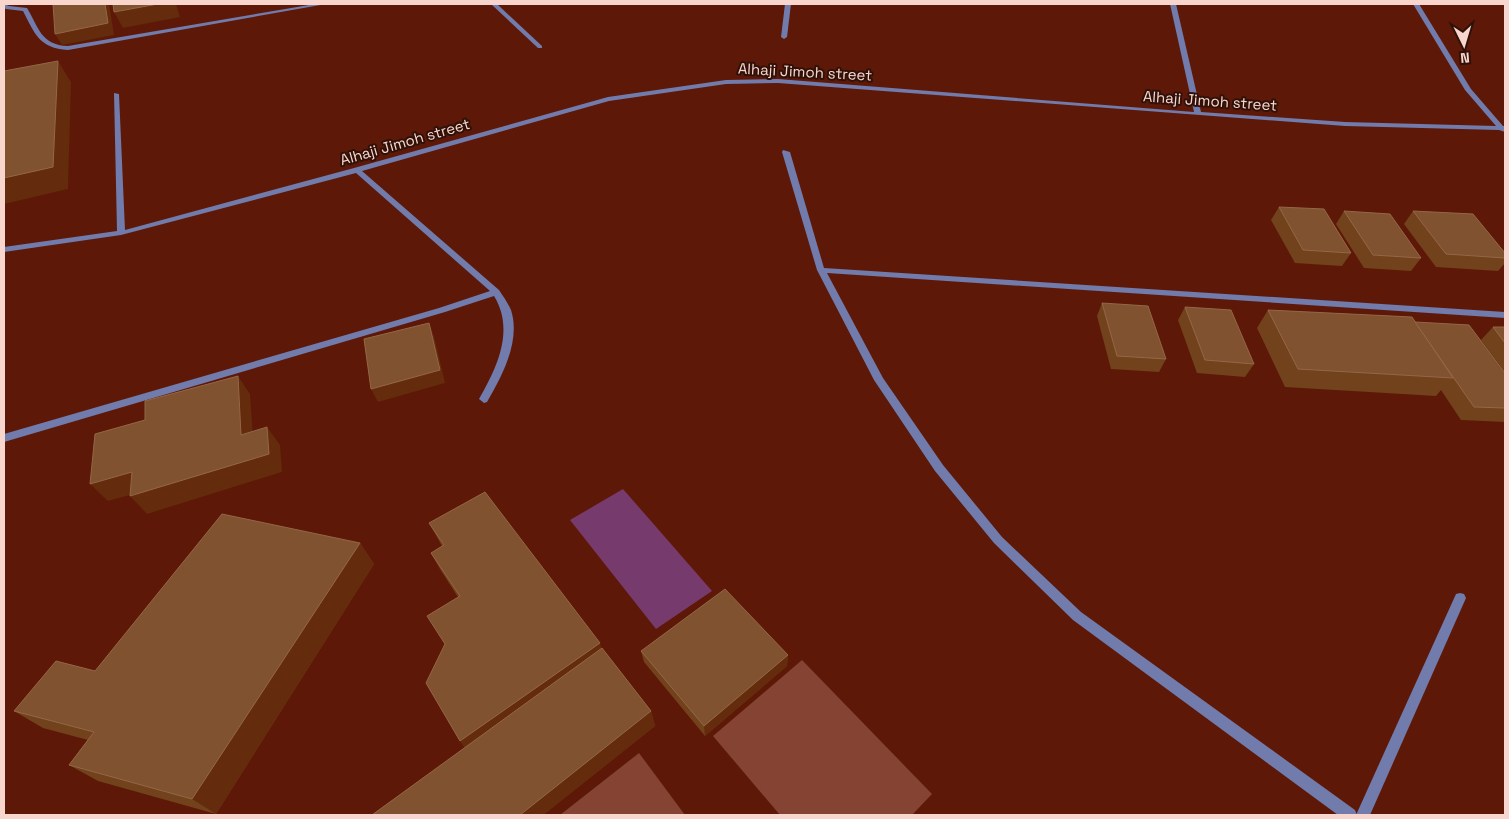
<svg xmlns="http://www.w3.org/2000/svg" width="1509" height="819" font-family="'Space Grotesk',sans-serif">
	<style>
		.green { fill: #854333 }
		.water { fill: #773a6c }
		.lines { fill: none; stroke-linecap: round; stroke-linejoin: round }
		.service { fill: #717bac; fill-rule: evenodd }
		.minor { fill: #717bac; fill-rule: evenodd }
		.wall { fill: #72421c }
		.shaded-wall { fill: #642b0c }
		.building { fill: #81522f; stroke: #946748 }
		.labels { text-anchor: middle; stroke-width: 4; stroke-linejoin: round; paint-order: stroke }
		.far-street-label { font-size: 15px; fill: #f9d6cd; stroke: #2f1109 }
	</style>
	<rect width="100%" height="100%" fill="#5d1807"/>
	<!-- green -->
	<g class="green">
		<polygon points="802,660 932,794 912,815 780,815 713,736"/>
		<polygon points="639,753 685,815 560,815"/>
	</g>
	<!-- water -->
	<polygon class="water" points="623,489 712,591 656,629 570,520"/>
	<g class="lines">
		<!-- service -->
		<polygon class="service" points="1460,593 1464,594 1466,598 1370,815 1356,815 1456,594"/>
		<!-- minor -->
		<g class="minor">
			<path d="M4,4L9,6L27,8C39,28 41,45 68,46L315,4H326L68,50C39,48 35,34 23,11L6,9L4,8Z"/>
			<polygon points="491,4 497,4 542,46 542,48 538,48"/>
			<polygon points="785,4 791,4 787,37 784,39 781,37"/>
			<path d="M1170,4H1176L1201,112L1345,122L1496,126L1465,90L1413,4H1419L1471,89L1503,126H1505V132L1499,130L1345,126L778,83L726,84L609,101L362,171L499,290C503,296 508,303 511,310C521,341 502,376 487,402L484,403L479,399C497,368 515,330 494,296L445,312L4,442V434L439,308L490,291L356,173L121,235L4,252V247L117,231L114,93L119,94L125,230L354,168L608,97L726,80L778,79L1194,112Z"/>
			<polygon points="783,150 790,152 824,268 1505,312 1505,318 827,273 883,378 943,465 1002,537 1081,612 1355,810 1357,815 1338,815 1073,620 994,543 935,471 874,380 817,270 782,152"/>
		</g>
	</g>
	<!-- wall -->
	<g class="wall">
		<polygon points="1279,207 1351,253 1342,266 1295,263 1271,220"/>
		<polygon points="1344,211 1421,258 1411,271 1364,268 1336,224"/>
		<polygon points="1413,211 1505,253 1505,263 1498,271 1436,267 1404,224"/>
		<polygon points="1102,303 1166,359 1159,372 1111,369 1097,316"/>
		<polygon points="1185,307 1254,364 1245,377 1197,373 1178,320"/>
		<polygon points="1268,310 1415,322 1505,373 1505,422 1461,420 1441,390 1436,396 1285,387 1257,328"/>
		<polygon points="1493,327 1505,327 1505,372 1481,340"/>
		<polygon points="429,523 602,649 651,711 655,726 543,815 372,815 465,748 445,644 458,597 440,569 431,553 442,546"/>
		<polygon points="360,543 374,564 216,814 98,781 69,765 88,740 43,728 14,711 95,671"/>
		<polygon points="641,651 788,655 787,666 705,736 644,662"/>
	</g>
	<!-- shaded-wall -->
	<g class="shaded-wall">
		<polygon points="105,4 109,4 114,35 62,45 55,34"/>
		<polygon points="158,4 176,4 180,17 123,28 114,12"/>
		<polygon points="58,61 71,82 68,189 4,204 4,178"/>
		<polygon points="429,323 434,336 445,383 378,402 371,389"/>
		<polygon points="238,376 250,394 254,453 241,435"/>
		<polygon points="267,427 280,445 282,472 147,514 130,496"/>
		<polygon points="132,472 148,490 108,501 90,484"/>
		<polygon points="360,543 374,564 216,814 192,799"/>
		<polygon points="600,643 605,659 469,755 460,741"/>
		<polygon points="788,655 787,666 705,736 704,726"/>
		<polygon points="651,711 655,726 543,815 520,815"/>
	</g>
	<!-- building -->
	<g class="building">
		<polygon points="53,4 105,4 108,23 55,34"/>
		<polygon points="113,4 158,4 114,12"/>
		<polygon points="58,61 53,167 4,178 4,71"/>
		<polygon points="1279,207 1324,209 1351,253 1303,250"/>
		<polygon points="1344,211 1390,214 1421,258 1373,255"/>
		<polygon points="1413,211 1473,214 1505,253 1505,258 1446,254"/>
		<polygon points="1102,303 1148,306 1166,359 1117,356"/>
		<polygon points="1185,307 1231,310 1254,364 1205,360"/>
		<polygon points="1268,310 1412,317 1453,378 1298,369"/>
		<polygon points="1415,322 1469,325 1505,373 1505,408 1474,407"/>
		<polygon points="429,323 440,370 371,389 364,339"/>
		<polygon points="1493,327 1505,327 1505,343"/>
		<polygon points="238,376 241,435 267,427 269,454 130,496 132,472 90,484 95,434 145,420 145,401"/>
		<polygon points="485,492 600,643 460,741 426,683 445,644 427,616 460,596 431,553 444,545 429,523"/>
		<polygon points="222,514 360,543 192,799 69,765 94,732 14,711 56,661 95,671"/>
		<polygon points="725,589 788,655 704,726 641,651"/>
		<polygon points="602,648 651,711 520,815 372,815"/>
	</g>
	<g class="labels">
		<!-- far-street labels -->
		<g class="far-street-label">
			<text transform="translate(805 72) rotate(3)" y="5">Alhaji Jimoh street</text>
			<text transform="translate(1210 101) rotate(4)" y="5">Alhaji Jimoh street</text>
			<text transform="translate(405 142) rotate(-16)" y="5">Alhaji Jimoh street</text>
		</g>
	</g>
	<!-- border -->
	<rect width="1509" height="819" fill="none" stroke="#f9d6cd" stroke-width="10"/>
	<!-- north arrow -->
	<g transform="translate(1464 45) rotate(175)" stroke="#2f1109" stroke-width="4" paint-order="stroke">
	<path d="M0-4L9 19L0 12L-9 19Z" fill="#f9d6cd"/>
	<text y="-8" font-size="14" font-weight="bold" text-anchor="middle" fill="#f9d6cd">N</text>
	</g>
</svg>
